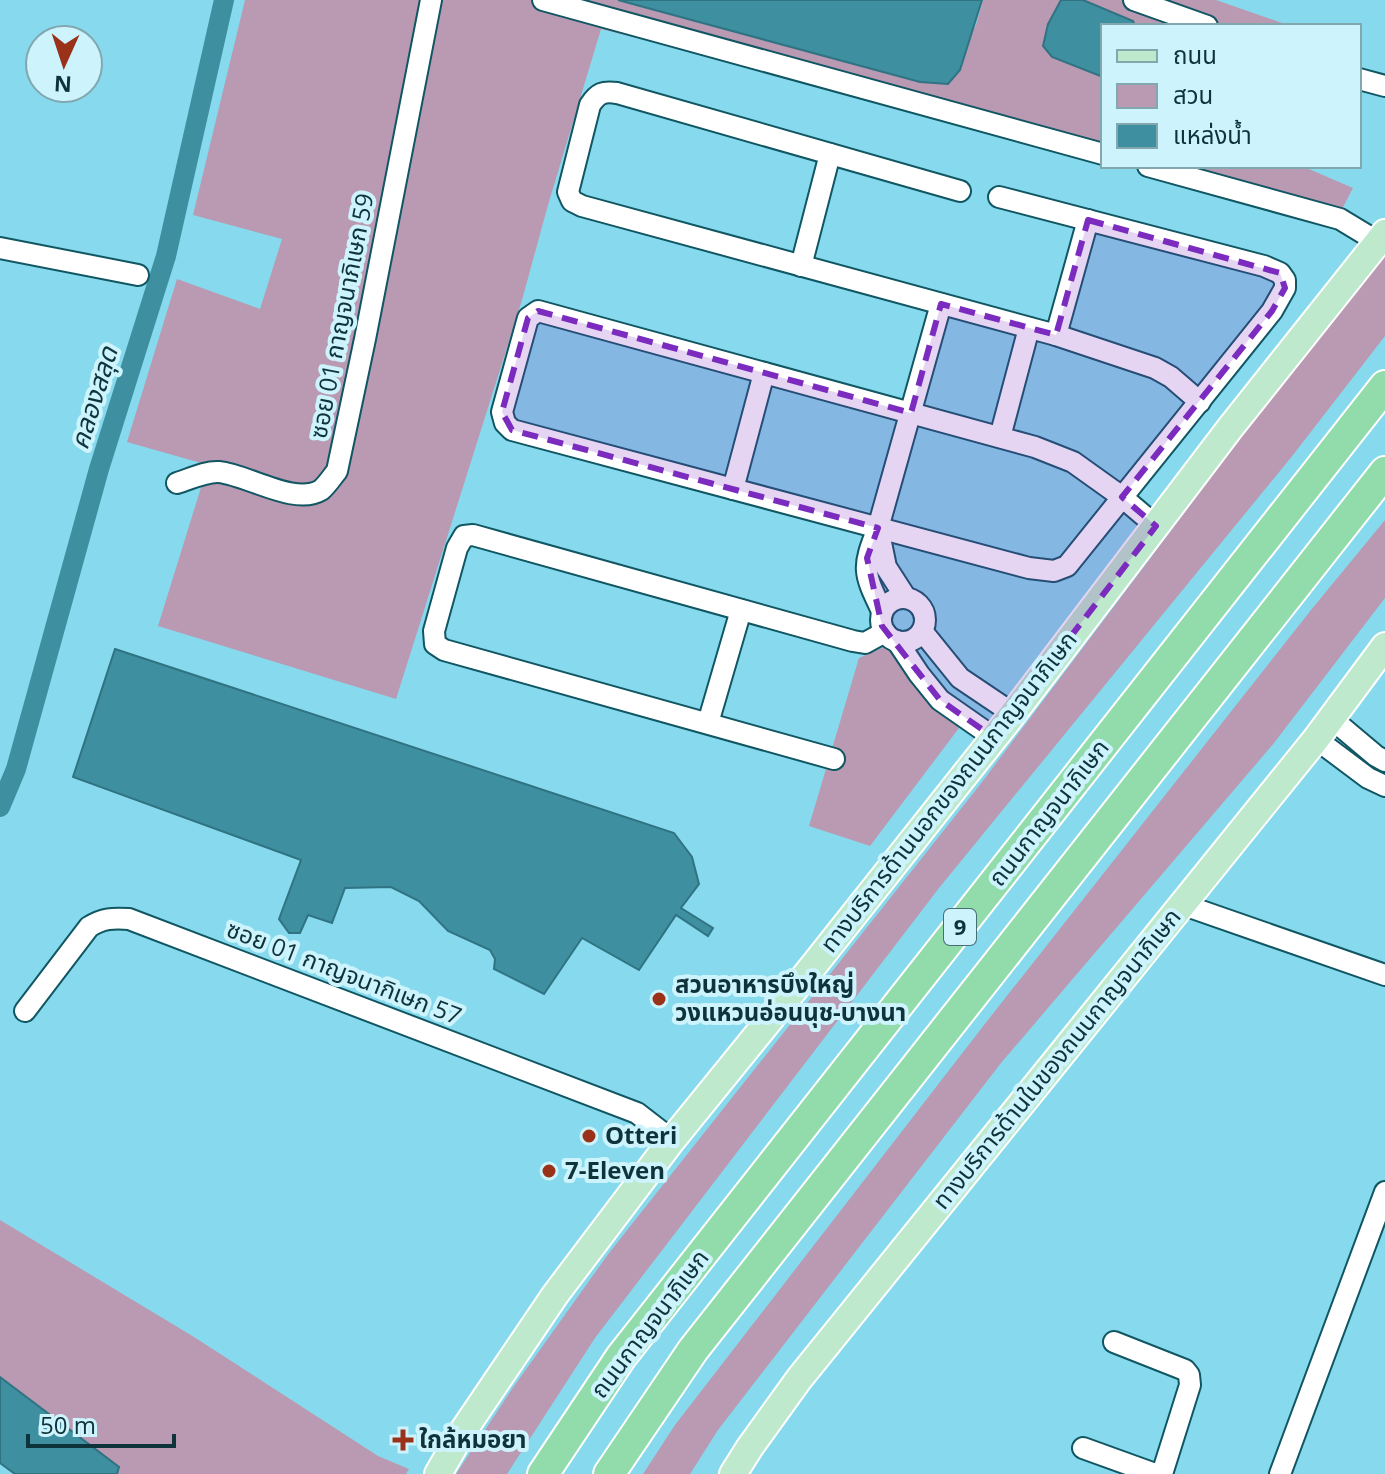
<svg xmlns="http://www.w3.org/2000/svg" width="1385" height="1474" font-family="'Open Sans','Noto Sans Thai',sans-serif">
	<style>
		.green { fill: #ba99b2 }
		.water { fill: #3e8fa0; stroke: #307382; stroke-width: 2 }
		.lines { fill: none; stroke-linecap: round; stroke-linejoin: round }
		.canal { stroke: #3e8fa0; stroke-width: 20 }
		.minor-casing { stroke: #105663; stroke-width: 24 }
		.major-casing { stroke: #fff; stroke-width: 30 }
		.highway-casing { stroke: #fff; stroke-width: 34 }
		.minor { stroke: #fff; stroke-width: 20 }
		.major { stroke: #bee9cc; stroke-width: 26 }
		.highway { stroke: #92dbaa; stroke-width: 30 }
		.marked { fill: #7b2cbf; fill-opacity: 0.2; stroke: #7b2cbf; stroke-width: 6; stroke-dasharray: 16 10; stroke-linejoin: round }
		.poi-dot { fill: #9a321a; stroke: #cdf4fd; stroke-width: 3 }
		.labels { text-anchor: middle; stroke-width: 8; stroke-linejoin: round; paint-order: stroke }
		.shield { fill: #cdf4fd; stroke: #486d75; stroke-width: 2 }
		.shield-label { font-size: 22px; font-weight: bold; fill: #0f333b }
		.street-label { font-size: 24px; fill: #0f333b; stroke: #cdf4fd }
		.poi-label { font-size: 24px; font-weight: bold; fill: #0f333b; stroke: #cdf4fd; text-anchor: start }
		.water-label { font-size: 26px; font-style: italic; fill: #0e353d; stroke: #cdf4fd }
	</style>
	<rect width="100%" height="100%" fill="#87daed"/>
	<!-- green -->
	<g class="green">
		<polygon points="245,0 618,0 920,82 948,84 976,25 983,0 1216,0 1291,26 1103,26 1103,148 903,105 601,29 548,205 522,300 396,699 158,626 208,465 127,442 177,279 260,309 282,239 193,215"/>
		<polygon points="1169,166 1302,166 1353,188 1342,209"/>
		<polygon points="1385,250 1385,336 1293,455 939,888 595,1338 507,1474 456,1474 512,1389 609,1253 979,786 1324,327"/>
		<polygon points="1385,520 1385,598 1274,743 1001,1063 718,1430 690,1474 643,1474 675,1425 984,1025 1311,610"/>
		<polygon points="884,647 895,652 926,698 959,728 870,846 809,826 859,658"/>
		<polygon points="0,1220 194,1337 378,1456 409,1469 406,1474 117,1474 119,1467 0,1377"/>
	</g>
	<!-- water -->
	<g class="water">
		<polygon points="618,0 982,0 960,70 948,84 920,82"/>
		<polygon points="1061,0 1083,0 1133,21 1135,26 1103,26 1103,77 1052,57 1043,46 1048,24"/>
		<polygon points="115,649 674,833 692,857 699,884 681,908 713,928 708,936 676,915 639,970 582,938 544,994 494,969 495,959 490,950 448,931 419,901 391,887 345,888 332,923 308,915 300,933 289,933 279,919 301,860 73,777"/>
		<polygon points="0,1377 119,1467 117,1474 15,1474 0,1463"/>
	</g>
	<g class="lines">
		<!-- canal -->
		<polyline class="canal" points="0,807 16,769 99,469 166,256 224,0"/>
		<defs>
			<g id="minor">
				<polyline points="543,0 1103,154"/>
				<polyline points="1134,0 1207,26"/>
				<polyline points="1359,79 1385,86"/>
				<polyline points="1148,166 1340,219 1378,242"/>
				<path d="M960,191L617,93C603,91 598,93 590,105L568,192L572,201L582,206L1056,335L1155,368L1171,377L1200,402"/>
				<polyline points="999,197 1264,266 1280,273 1285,280 1285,288 1272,311 1067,566 1054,571 1029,568 512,430 505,423 502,412 528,318 538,311 1035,447 1073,462 1122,497 1156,526"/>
				<polyline points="0,248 138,275"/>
				<polyline points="801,266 830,154"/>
				<polyline points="1056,335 1088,220"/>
				<polyline points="1000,437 1029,328"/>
				<path d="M177,483C190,479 206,471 219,472C248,475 295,506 321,490C327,485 332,477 337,471L365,339L431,0"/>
				<polyline points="733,489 764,373"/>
				<polyline points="878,528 886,567 906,598"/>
				<circle cx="903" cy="620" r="22"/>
				<path d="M882,611C863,572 862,568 878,528L941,304"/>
				<polyline points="922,631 960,678 1012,713"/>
				<polyline points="897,641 919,674 940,700 993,737"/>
				<polyline points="1332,719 1376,756 1385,761"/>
				<polyline points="708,723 741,610"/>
				<polyline points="1316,739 1368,778 1385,786"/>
				<polyline points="834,759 444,650 435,644 434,631 457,548 464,536 473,535 853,641 865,643 885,632"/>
				<polyline points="1181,904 1385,975"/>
				<path d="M25,1011L89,927C103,918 113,918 129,919L637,1113L672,1140"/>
				<polyline points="1114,1342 1185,1370 1189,1375 1190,1385 1162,1474"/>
				<polyline points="1083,1448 1155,1474"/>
				<polyline points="1280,1474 1385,1192"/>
			</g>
			<g id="major">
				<polyline points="438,1474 461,1434 555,1295 672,1140 814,965 1009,719 1230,428 1385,233"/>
				<polyline points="733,1474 750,1447 799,1379 1316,739 1385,646"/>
			</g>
			<g id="highway">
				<polyline points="543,1474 621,1357 1385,386"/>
				<polyline points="609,1474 693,1350 1385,472"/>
			</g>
		</defs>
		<!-- minor casing -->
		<use href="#minor" class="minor-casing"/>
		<!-- major casing -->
		<use href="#major" class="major-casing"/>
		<!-- highway casing -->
		<use href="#highway" class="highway-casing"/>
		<!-- minor -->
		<use href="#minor" class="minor"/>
		<!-- major -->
		<use href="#major" class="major"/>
		<!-- highway -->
		<use href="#highway" class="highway"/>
	</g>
	<!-- marked area -->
	<path class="marked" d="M1088,220L1280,273L1285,288L1272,311L1122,497L1156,526L993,737L940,700L882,626L867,558L878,528L512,430L502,412L528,318L538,311L911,413L941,304L1056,335Z"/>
	<!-- markers -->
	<g class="poi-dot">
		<circle cx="659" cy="999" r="8"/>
		<circle cx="589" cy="1136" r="8"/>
		<circle cx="549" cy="1171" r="8"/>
		<path d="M399 1428h8v8h8v8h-8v8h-8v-8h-8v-8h8z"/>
	</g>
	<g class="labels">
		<!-- shield labels -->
		<rect class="shield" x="944" y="909" width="32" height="36" rx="6"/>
		<g class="shield-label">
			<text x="960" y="935">9</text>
		</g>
		<!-- street labels -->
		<g class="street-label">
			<text transform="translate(342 316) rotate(-79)" y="8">ซอย 01 กาญจนาภิเษก 59</text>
			<text transform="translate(949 792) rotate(-52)" y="8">ทางบริการด้านนอกของถนนกาญจนาภิเษก</text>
			<text transform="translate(1049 813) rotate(-52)" y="8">ถนนกาญจนาภิเษก</text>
			<text transform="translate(344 973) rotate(21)" y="8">ซอย 01 กาญจนากิเษก 57</text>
			<text transform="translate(1057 1059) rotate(-51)" y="8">ทางบริการด้านในของถนนกาญจนาภิเษก</text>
			<text transform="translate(650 1324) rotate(-53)" y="8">ถนนกาญจนาภิเษก</text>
		</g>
		<!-- poi labels -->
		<g class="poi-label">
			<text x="675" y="993">สวนอาหารบึงใหญ่<tspan x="675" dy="28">วงแหวนอ่อนนุช-บางนา</tspan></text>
			<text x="605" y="1144">Otteri</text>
			<text x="565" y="1179">7-Eleven</text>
			<text x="419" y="1448">ใกล้หมอยา</text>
		</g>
		<!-- water labels -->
		<g class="water-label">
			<text transform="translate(94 398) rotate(-73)" y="9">คลองสลุด</text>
		</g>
	</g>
	<!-- legend -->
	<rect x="1101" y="24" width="260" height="144" fill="#cdf4fd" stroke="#81a7af" stroke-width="2"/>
	<rect x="1117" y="50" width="40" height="12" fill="#bee9cc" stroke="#81a7af" stroke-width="2"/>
	<text x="1173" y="64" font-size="24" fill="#0f333b">ถนน</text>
	<rect x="1117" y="84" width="40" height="24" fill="#ba99b2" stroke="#81a7af" stroke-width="2"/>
	<text x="1173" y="104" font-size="24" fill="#0f333b">สวน</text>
	<rect x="1117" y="124" width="40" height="24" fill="#3e8fa0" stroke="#81a7af" stroke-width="2"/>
	<text x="1173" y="144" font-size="24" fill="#0f333b">แหล่งน้ำ</text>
	<!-- north arrow -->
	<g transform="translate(64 64) rotate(183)"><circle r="38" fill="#cdf4fd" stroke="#81a7af" stroke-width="2"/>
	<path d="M0-6L14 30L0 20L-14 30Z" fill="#9a321a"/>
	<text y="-12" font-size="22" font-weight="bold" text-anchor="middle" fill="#0f333b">N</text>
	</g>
	<!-- scale -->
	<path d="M28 1434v12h146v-12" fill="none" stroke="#0f333b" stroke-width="4"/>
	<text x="40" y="1434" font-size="24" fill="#0f333b" stroke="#cdf4fd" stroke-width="6" paint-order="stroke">50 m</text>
</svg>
